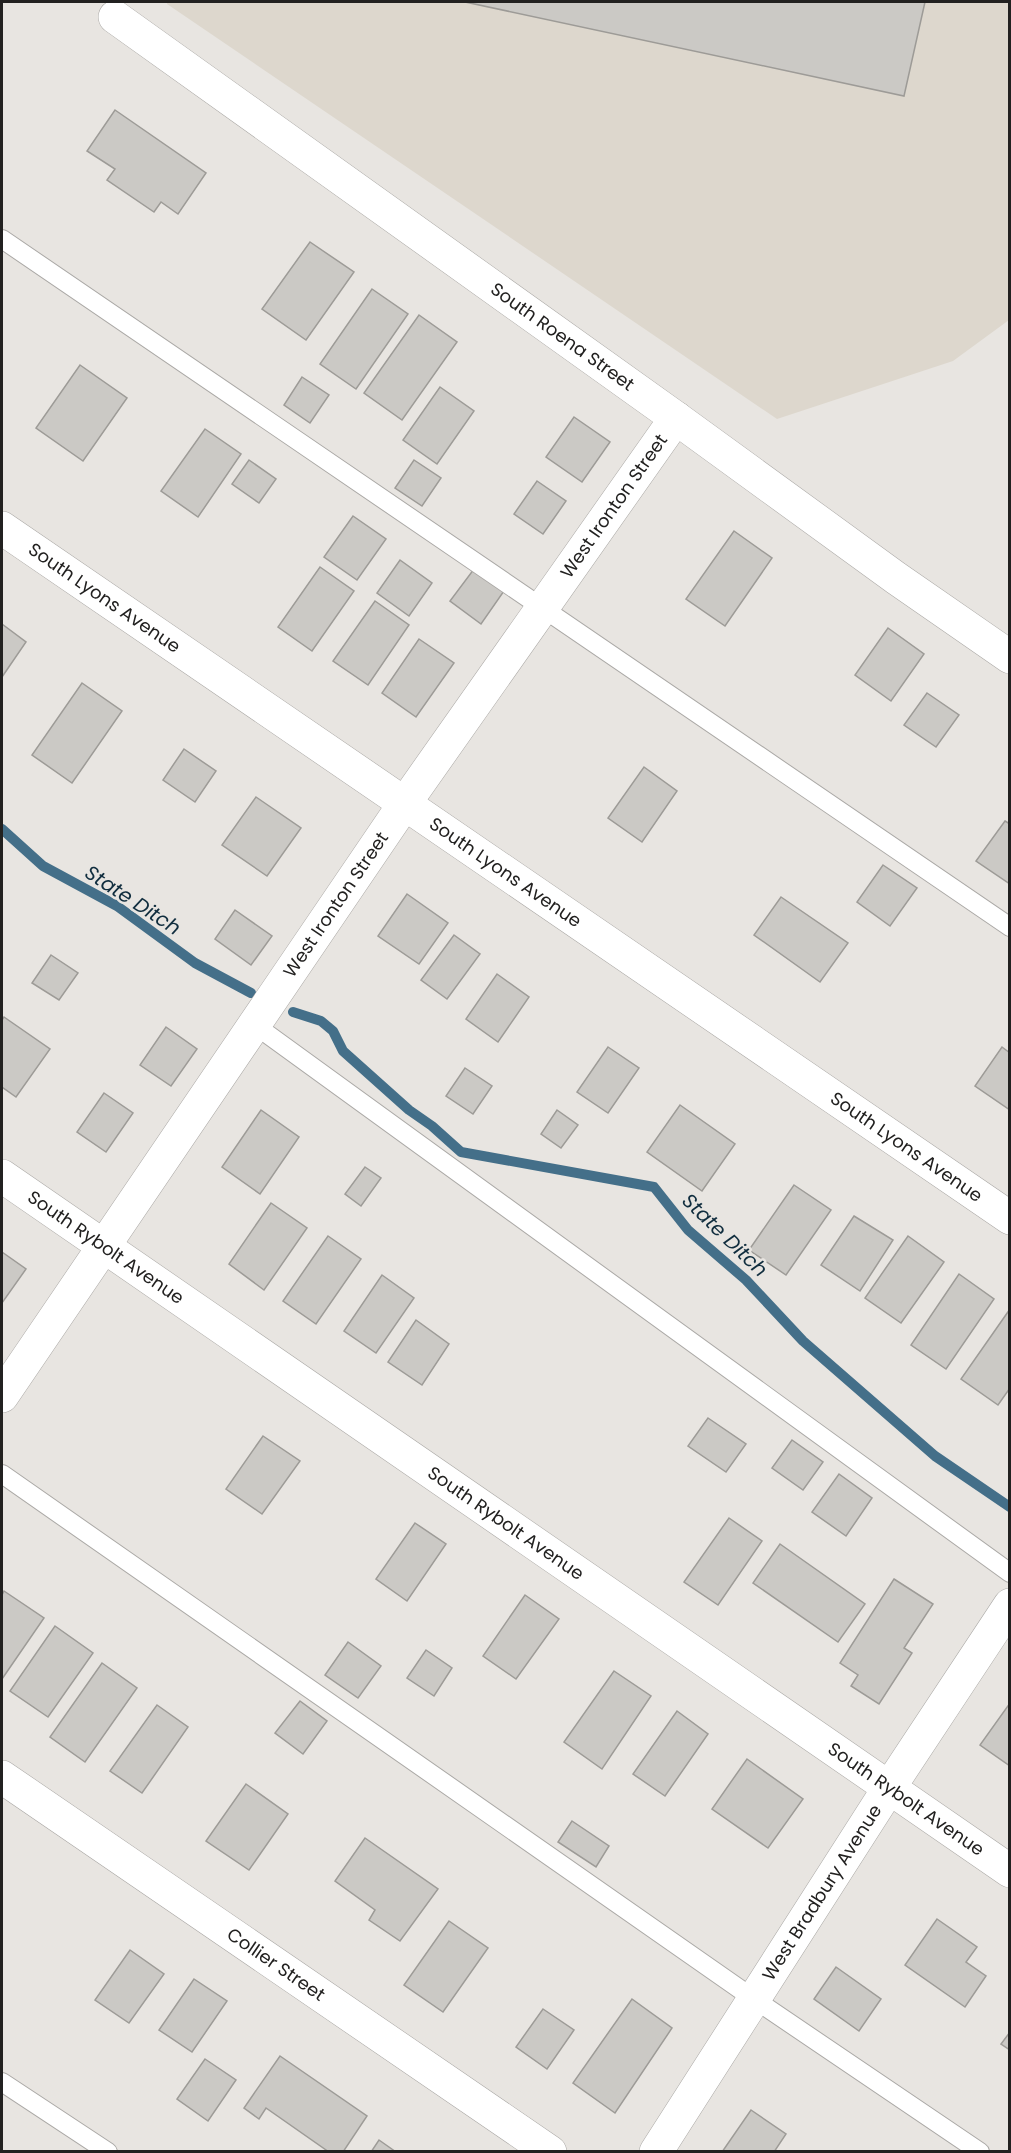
<svg xmlns="http://www.w3.org/2000/svg" width="1011" height="2153" font-family="Poppins,sans-serif">
	<style>
		.built { fill: #ddd7cd }
		.lines { fill: none; stroke-linecap: round; stroke-linejoin: round }
		.stream { stroke: #446f89; stroke-width: 10 }
		.building { fill: #cbc9c5; stroke: #9d9b97; stroke-width: 1.5 }
		.service-casing { stroke: #aba9a6; stroke-width: 20 }
		.minor-casing { stroke: #aba9a6; stroke-width: 34 }
		.service { stroke: #fff; stroke-width: 18 }
		.minor { stroke: #fff; stroke-width: 33 }
		.labels { text-anchor: middle; stroke-width: 5; stroke-linejoin: round; paint-order: stroke }
		.street-label { font-size: 18px; fill: #222120; stroke: #e8e5e1 }
		.water-label { font-size: 20px; font-style: italic; fill: #102d3e; stroke: #e8e5e1 }
	</style>
	<rect width="100%" height="100%" fill="#e8e5e1"/>
	<!-- built -->
	<polygon class="built" points="167,2 1009,2 1009,320 953,361 777,419 167,4"/>
	<g class="lines">
		<!-- stream -->
		<g class="stream">
			<polyline points="2,829 43,866 117,906 195,963 251,993"/>
			<polyline points="293,1012 321,1021 333,1031 343,1051 409,1110 432,1126 461,1152 654,1187 688,1230 746,1280 803,1341 935,1456 1010,1507"/>
		</g>
	</g>
	<!-- building -->
	<g class="building">
		<polygon points="465,2 925,2 904,96"/>
		<polygon points="115,110 206,173 178,214 161,202 154,212 107,180 115,169 87,151"/>
		<polygon points="310,242 354,272 306,340 262,309"/>
		<polygon points="372,289 408,314 356,389 320,364"/>
		<polygon points="419,315 457,342 402,420 364,393"/>
		<polygon points="80,365 127,398 83,461 36,428"/>
		<polygon points="302,377 329,395 310,423 284,405"/>
		<polygon points="440,387 474,411 437,464 403,440"/>
		<polygon points="574,417 610,442 582,482 546,457"/>
		<polygon points="205,429 241,454 198,517 161,491"/>
		<polygon points="249,460 276,479 259,503 232,484"/>
		<polygon points="414,460 441,478 422,506 395,488"/>
		<polygon points="537,481 566,501 543,534 514,514"/>
		<polygon points="353,516 386,539 357,580 324,557"/>
		<polygon points="734,531 772,558 725,626 686,599"/>
		<polygon points="400,560 432,583 409,616 377,593"/>
		<polygon points="320,567 354,591 312,651 278,627"/>
		<polygon points="474,569 504,591 481,624 450,601"/>
		<polygon points="375,601 409,625 368,685 333,661"/>
		<polygon points="2,624 26,642 2,677"/>
		<polygon points="888,628 924,654 891,701 855,675"/>
		<polygon points="419,639 454,663 416,717 382,693"/>
		<polygon points="82,683 122,711 72,783 32,755"/>
		<polygon points="927,693 959,715 936,747 904,725"/>
		<polygon points="184,749 216,771 195,802 163,780"/>
		<polygon points="644,767 677,791 642,842 608,818"/>
		<polygon points="256,797 301,828 267,876 222,845"/>
		<polygon points="1005,821 1010,824 1010,884 976,861"/>
		<polygon points="883,865 917,888 890,926 857,902"/>
		<polygon points="407,894 448,923 419,964 378,936"/>
		<polygon points="781,897 848,943 820,982 754,935"/>
		<polygon points="235,910 272,936 251,965 215,939"/>
		<polygon points="454,935 480,954 447,999 421,980"/>
		<polygon points="51,955 78,973 59,1000 32,983"/>
		<polygon points="497,974 529,997 498,1042 466,1019"/>
		<polygon points="4,1017 50,1049 16,1097 2,1087 2,1020"/>
		<polygon points="166,1027 197,1049 171,1086 140,1065"/>
		<polygon points="608,1047 639,1068 608,1113 577,1092"/>
		<polygon points="1002,1047 1010,1053 1010,1110 975,1086"/>
		<polygon points="465,1068 492,1086 473,1114 446,1096"/>
		<polygon points="104,1093 133,1113 106,1152 77,1132"/>
		<polygon points="680,1105 735,1144 702,1191 647,1152"/>
		<polygon points="261,1110 299,1137 260,1194 222,1167"/>
		<polygon points="557,1110 578,1125 561,1148 541,1134"/>
		<polygon points="365,1167 381,1178 361,1206 345,1194"/>
		<polygon points="794,1185 831,1210 786,1275 749,1250"/>
		<polygon points="271,1203 307,1228 264,1290 229,1264"/>
		<polygon points="854,1216 893,1240 860,1291 821,1265"/>
		<polygon points="328,1236 361,1259 316,1324 283,1301"/>
		<polygon points="908,1236 944,1262 901,1323 865,1298"/>
		<polygon points="2,1252 26,1269 2,1303"/>
		<polygon points="959,1274 994,1299 946,1369 911,1345"/>
		<polygon points="382,1275 414,1298 376,1353 344,1331"/>
		<polygon points="1010,1309 1010,1388 998,1405 961,1379"/>
		<polygon points="416,1320 449,1344 422,1385 388,1362"/>
		<polygon points="708,1418 746,1444 726,1472 688,1446"/>
		<polygon points="263,1436 300,1461 262,1514 226,1489"/>
		<polygon points="792,1440 823,1462 803,1490 772,1468"/>
		<polygon points="839,1474 872,1498 846,1536 812,1512"/>
		<polygon points="729,1518 762,1541 718,1605 684,1582"/>
		<polygon points="415,1523 446,1544 407,1601 376,1579"/>
		<polygon points="780,1544 865,1604 838,1642 753,1583"/>
		<polygon points="894,1579 933,1604 904,1648 912,1653 879,1704 851,1686 858,1675 840,1663"/>
		<polygon points="4,1591 44,1618 2,1679 2,1595"/>
		<polygon points="525,1595 559,1619 516,1679 483,1656"/>
		<polygon points="55,1626 93,1653 48,1717 10,1691"/>
		<polygon points="348,1642 381,1666 358,1698 325,1675"/>
		<polygon points="426,1650 452,1668 434,1696 407,1678"/>
		<polygon points="102,1663 137,1688 85,1762 50,1737"/>
		<polygon points="614,1671 651,1696 602,1769 564,1742"/>
		<polygon points="300,1701 327,1721 303,1754 275,1733"/>
		<polygon points="1010,1703 1010,1766 980,1745"/>
		<polygon points="157,1705 188,1727 142,1793 110,1771"/>
		<polygon points="677,1711 708,1734 665,1796 633,1774"/>
		<polygon points="747,1759 803,1799 768,1848 712,1809"/>
		<polygon points="246,1784 288,1814 249,1870 206,1841"/>
		<polygon points="572,1821 609,1846 596,1867 558,1842"/>
		<polygon points="365,1838 438,1889 400,1941 369,1920 375,1910 335,1881"/>
		<polygon points="937,1919 977,1947 966,1962 986,1976 965,2007 905,1965"/>
		<polygon points="449,1921 488,1948 443,2012 404,1985"/>
		<polygon points="130,1950 164,1974 129,2023 95,2000"/>
		<polygon points="836,1967 881,1999 859,2031 814,1999"/>
		<polygon points="194,1979 227,2001 192,2052 159,2030"/>
		<polygon points="632,1999 672,2028 615,2113 573,2083"/>
		<polygon points="543,2009 574,2030 547,2069 516,2047"/>
		<polygon points="1010,2032 1010,2050 1001,2044"/>
		<polygon points="280,2056 367,2116 343,2152 329,2152 266,2108 259,2119 244,2108"/>
		<polygon points="205,2059 236,2080 208,2121 177,2099"/>
		<polygon points="751,2110 786,2134 774,2152 722,2152"/>
		<polygon points="379,2140 396,2152 371,2152"/>
	</g>
	<g class="lines">
		<defs>
			<g id="service">
				<polyline points="2,239 1010,927"/>
				<polyline points="255,1025 1010,1573"/>
				<polyline points="2,1474 754,1999 980,2152"/>
				<polyline points="2,2082 108,2152"/>
			</g>
			<g id="minor">
				<path id="s1" d="M115,17L676,418L896,578L1010,657"/>
				<path id="s2" d="M2,528L1010,1218"/>
				<path id="s3" d="M2,1176L1010,1871"/>
				<path id="s4" d="M2,1396L405,803L676,418"/>
				<path id="s5" d="M2,1777L550,2152"/>
				<path id="s6" d="M656,2152L889,1788L1010,1605"/>
			</g>
		</defs>
		<!-- service casing -->
		<use href="#service" class="service-casing"/>
		<!-- minor casing -->
		<use href="#minor" class="minor-casing"/>
		<!-- service -->
		<use href="#service" class="service"/>
		<!-- minor -->
		<use href="#minor" class="minor"/>
	</g>
	<g class="labels">
		<!-- street labels -->
		<g class="street-label">
			<text dy="6" stroke="none"><textPath href="#s1" startOffset="550">South Roena Street</textPath></text>
			<text dy="6" stroke="none"><textPath href="#s4" startOffset="1080">West Ironton Street</textPath></text>
			<text dy="6" stroke="none"><textPath href="#s2" startOffset="124">South Lyons Avenue</textPath></text>
			<text dy="6" stroke="none"><textPath href="#s2" startOffset="610">South Lyons Avenue</textPath></text>
			<text dy="6" stroke="none"><textPath href="#s4" startOffset="594">West Ironton Street</textPath></text>
			<text dy="6" stroke="none"><textPath href="#s2" startOffset="1096">South Lyons Avenue</textPath></text>
			<text dy="6" stroke="none"><textPath href="#s3" startOffset="126">South Rybolt Avenue</textPath></text>
			<text dy="6" stroke="none"><textPath href="#s3" startOffset="612">South Rybolt Avenue</textPath></text>
			<text dy="6" stroke="none"><textPath href="#s3" startOffset="1098">South Rybolt Avenue</textPath></text>
			<text dy="6" stroke="none"><textPath href="#s6" startOffset="308">West Bradbury Avenue</textPath></text>
			<text dy="6" stroke="none"><textPath href="#s5" startOffset="332">Collier Street</textPath></text>
		</g>
		<!-- water labels -->
		<g class="water-label">
			<text transform="translate(133 900) rotate(33)" y="7">State Ditch</text>
			<text transform="translate(725 1235) rotate(44)" y="7">State Ditch</text>
		</g>
	</g>
	<!-- border -->
	<rect width="1011" height="2153" fill="none" stroke="#222120" stroke-width="6"/>
</svg>
